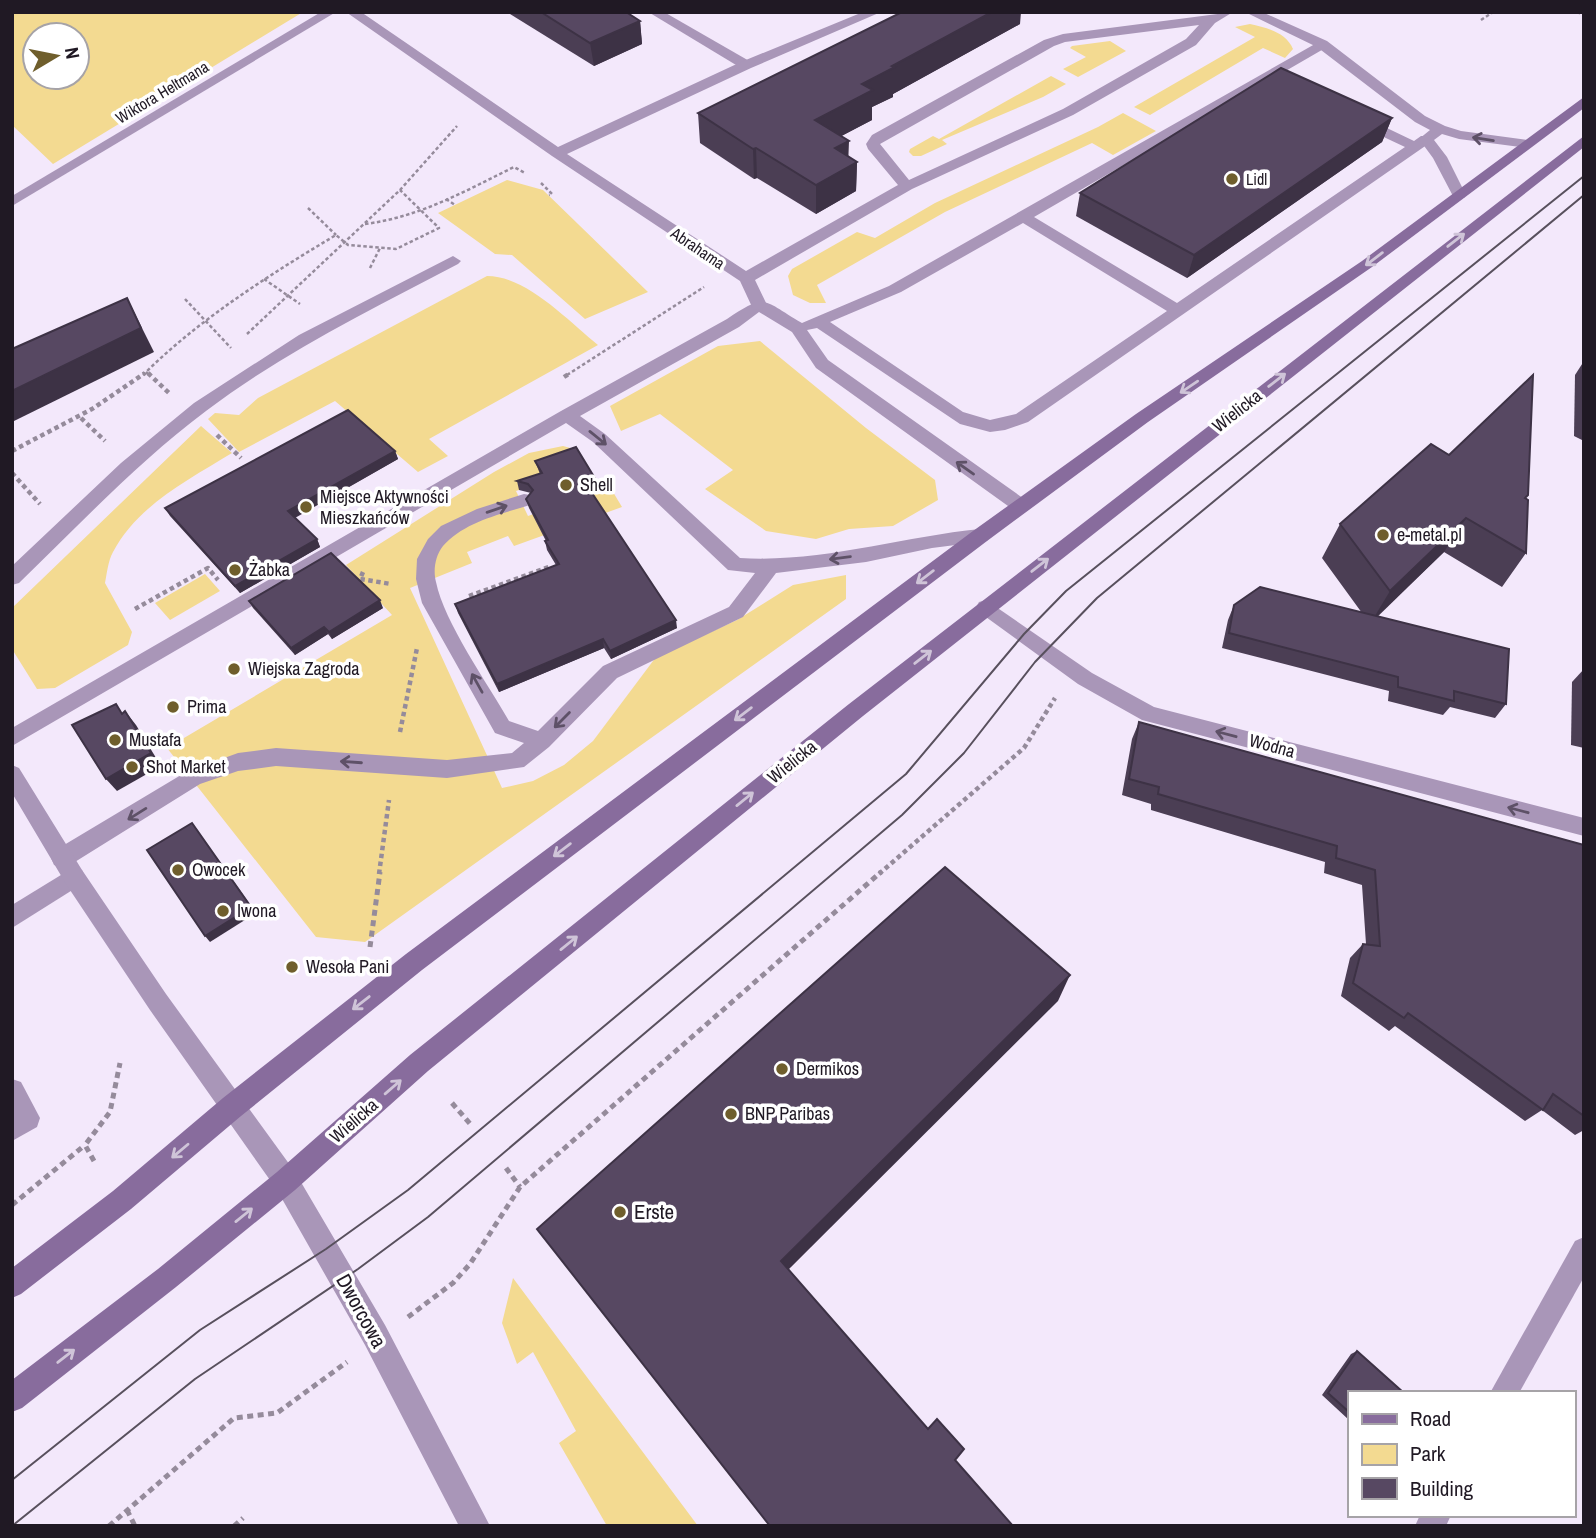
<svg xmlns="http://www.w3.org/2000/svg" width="1596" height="1538" font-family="'Archivo Narrow',sans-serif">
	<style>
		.green { fill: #f3da91; fill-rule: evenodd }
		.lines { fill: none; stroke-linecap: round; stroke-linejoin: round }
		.path-far2 { stroke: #958b9b; stroke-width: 2.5; stroke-dasharray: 3.5 2.5; stroke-linecap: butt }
		.path-far1 { stroke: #958b9b; stroke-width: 4.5; stroke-dasharray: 4.5 3.5; stroke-linecap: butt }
		.path { stroke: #958b9b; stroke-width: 5; stroke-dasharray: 6 4.5; stroke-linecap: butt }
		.lane { fill: #a996b8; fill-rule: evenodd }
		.street { fill: #a996b8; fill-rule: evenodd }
		.secondary { fill: #886c9d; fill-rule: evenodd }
		.tram { stroke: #58505d; stroke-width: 2 }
		.wall { fill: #4b3e54 }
		.shaded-wall { fill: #3d3245 }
		.building { fill: #574862; stroke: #3d3245; stroke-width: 2 }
		.oneway { stroke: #5e5167 }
		.oneway2 { stroke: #cfc4d8 }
		.poi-dot { fill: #6f5e2c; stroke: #fff; stroke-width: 2.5 }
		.labels { text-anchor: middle; stroke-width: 7; stroke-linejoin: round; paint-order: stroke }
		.far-street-label { font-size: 16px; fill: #201924; stroke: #fff }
		.far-poi-label { font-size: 16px; fill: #201924; stroke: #fff; text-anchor: start }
		.street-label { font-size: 18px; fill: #201924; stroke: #fff }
		.poi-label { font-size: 18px; fill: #201924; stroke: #fff; text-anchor: start }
		.near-poi-label { font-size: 21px; fill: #201924; stroke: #fff; text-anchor: start }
		.near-street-label { font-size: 21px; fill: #201924; stroke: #fff }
	</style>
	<rect width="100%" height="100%" fill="#f3e8fb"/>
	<!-- green -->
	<g class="green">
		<path d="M12,12H303L53,164L12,125ZM35,35H77V77H35Z"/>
		<path d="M1250,24C1267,28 1286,32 1293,49L1285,58L1263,48L1150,115L1134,107L1255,37L1235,27Z"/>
		<polygon points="1110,41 1126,51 1078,77 1063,69 1086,57 1070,48 1072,46"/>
		<polygon points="1051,76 1066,84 1043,97 942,140 947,144 921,156 913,156 909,152 910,149 933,136 939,139"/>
		<polygon points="1123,113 1156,131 1113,155 1092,143 945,212 817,285 826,303 810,303 793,295 788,276 792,269 857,232 875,238 935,203 1098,127"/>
		<polygon points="507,180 543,190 648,292 585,319 512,255 495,254 438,213"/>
		<path d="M487,276C527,276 568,321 598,345L429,439L448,456L418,472L335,401L239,452L208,419L215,413L239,415L258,398Z"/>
		<polygon points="760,341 866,428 935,480 938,500 893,526 849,529 816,539 766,531 705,489 733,470 660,414 621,431 610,406 718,346"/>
		<path d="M201,426L232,453C188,480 138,505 113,552C108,561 107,573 105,583L132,632L128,645L55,688L37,689L12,649V608Z"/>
		<polygon points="563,446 574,449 544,482 516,491 528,516 610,487 622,507 514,546 508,536 467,552 472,563 410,588 502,788 533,781 564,765 593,741 656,657 737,620 793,585 846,575 846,599 365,942 316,937 167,748 392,615 346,565 494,472 529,453"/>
		<polygon points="205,574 220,591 170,620 155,603"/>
		<polygon points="513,1278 698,1526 607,1526 559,1443 576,1431 533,1352 517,1364 502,1323"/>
	</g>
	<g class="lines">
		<!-- path-far2 -->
		<g class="path-far2">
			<polyline points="1577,12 1584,15"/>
			<polyline points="1481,20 1493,12"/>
			<polyline points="541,183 552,194 549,195"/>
			<polyline points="446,199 455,205"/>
			<polyline points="308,208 336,235"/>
			<path d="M365,224C420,217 465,191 514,167L525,173"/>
			<polyline points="370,268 380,248"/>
			<polyline points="264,279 300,304"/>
			<polyline points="185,299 231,348"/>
			<polyline points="247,334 400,190 457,126"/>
			<polyline points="146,372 149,375"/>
			<path d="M143,375C198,320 269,275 336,235L348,245L396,249L439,228L400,190"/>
			<polyline points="567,375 704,287"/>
		</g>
		<!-- path-far1 -->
		<g class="path-far1">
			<polyline points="148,373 169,393"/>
			<polyline points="564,377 570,373"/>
			<polyline points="81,418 105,441"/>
			<polyline points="217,435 241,458"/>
			<polyline points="12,451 92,409 145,373"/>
			<polyline points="12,473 40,504"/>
			<polyline points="363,572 360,579 391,584"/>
			<polyline points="469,596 549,567"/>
			<polyline points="135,609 208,568 218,580"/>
			<polyline points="400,732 417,648"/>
			<polyline points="379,874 389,800"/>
			<polyline points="879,874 1024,748 1055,698"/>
		</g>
		<!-- path -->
		<g class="path">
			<polyline points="370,947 380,872"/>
			<polyline points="452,1103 472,1126"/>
			<polyline points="94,1161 85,1145 110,1112 120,1063"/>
			<polyline points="506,1168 520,1187"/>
			<polyline points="12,1205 85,1145"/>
			<polyline points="408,1317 453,1283 470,1264 520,1187 881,872"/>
			<polyline points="127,1510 135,1526"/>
			<polyline points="109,1526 234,1418 277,1413 347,1362"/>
			<polyline points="234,1526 243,1518"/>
		</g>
		<!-- lane -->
		<g class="lane">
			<polygon points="664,12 751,62 753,65 746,69 741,68 650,13"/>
			<path d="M1322,40L1328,44L1327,47L1034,217L1177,303L1405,147L1356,124V118H1366L1414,141L1421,136H1431V142L1028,422L1005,430L990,432L960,424L817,328L807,330L828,360L1027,501L1030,506L1027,511H1015L816,368L792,332L759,312L739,327L580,416L605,434L740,558C821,563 900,537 980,529L987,531L989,536L987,541L932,548L866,562L776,573L743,617L617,678L549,747L524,767L447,778L276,766L238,771L200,784L70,865L62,868L54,865L51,858L54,851L186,772L238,753L276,748L447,760L512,753L524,743L495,733L422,603L416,579L417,559L428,539L441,526L477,509L524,494L530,495L533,500L530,505C501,514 464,522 443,546C435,556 433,571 436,582C444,622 488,684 509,721L538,731L603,666L729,607L755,573L728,570L593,442L566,423L12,746V728L561,411L727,319C767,292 762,300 802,323L889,286ZM1023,223L1167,311L1016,414L990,420L963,412L830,322L901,292Z"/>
			<path d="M453,256L461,261L458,264C372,309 284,352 206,411C138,462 80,524 19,583L12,585V566L121,463L194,403L299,335Z"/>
			<polygon points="74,867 82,870 85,877 82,884 12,928 12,905"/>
			<polygon points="12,1079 21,1082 40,1118 37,1127 12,1141"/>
		</g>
		<!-- street -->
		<g class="street">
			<polygon points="321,12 336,12 12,206 12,196"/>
			<path d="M346,12H361L558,147L741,62L863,12H881L751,68L567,154L746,271L898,185L868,149L866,144L872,135L1044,40L1063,34L1233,12L1215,23L1196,45L1073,115L912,189L755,280L767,305L759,310L753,309L740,281L552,156ZM1199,25L1186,39L1063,109L909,180L880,144L1054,46L1065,42Z"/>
			<polygon points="1245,12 1262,12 1327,41 1425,116 1445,126 1461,131 1527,140 1534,144 1527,148 1459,139 1442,134 1434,140 1447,157 1466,195 1464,198 1454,198 1433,158 1419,139 1430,130 1415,122 1317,47"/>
			<polygon points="986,600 1092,673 1154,707 1584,818 1584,836 1142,720 1078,684 979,612 976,607 979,602"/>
			<polygon points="12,765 19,768 82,870 166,994 295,1172 385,1325 490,1526 459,1526 365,1345 277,1190 150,1010 66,884 12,793"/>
			<polygon points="1584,1237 1584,1277 1519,1393 1490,1393 1575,1241"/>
			<polygon points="1420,1515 1451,1515 1446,1526 1415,1526"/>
		</g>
		<!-- secondary -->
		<g class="secondary">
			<polygon points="1584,97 1584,108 1372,267 1148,422 987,541 422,970 241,1116 131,1209 21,1294 12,1298 12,1268 113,1191 223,1098 406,954 973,531 1136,414 1362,261"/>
			<polygon points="1584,136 1584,147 863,716 428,1071 295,1190 176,1287 22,1408 12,1412 12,1380 158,1269 277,1172 410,1055 849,704"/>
		</g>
		<!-- tram -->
		<g class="tram">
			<polyline points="12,1480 200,1330 326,1249 408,1190 906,774 1024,634 1066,591 1584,176"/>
			<polyline points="12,1526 195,1379 358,1269 428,1217 902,815 964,753 1035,662 1097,598 1584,195"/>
		</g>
	</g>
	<!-- wall -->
	<g class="wall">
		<polygon points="510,12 626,12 640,21 642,44 594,66 510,14"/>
		<polygon points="1020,24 893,94 893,97 872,107 872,120 841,136 848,156 857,162 856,191 816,214 757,178 754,179 700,143 698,113"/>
		<polygon points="1392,118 1382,142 1187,278 1076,216 1080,193"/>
		<polygon points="1584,361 1584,441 1574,436 1575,375"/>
		<polygon points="395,451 398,459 295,518 317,539 320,547 240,593 170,516 165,508"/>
		<polygon points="1449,455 1526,498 1526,553 1502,587 1444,552 1377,616 1506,704 1495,718 1450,707 1443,715 1388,701 1389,691 1222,648 1228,620 1234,605 1362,613 1322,558 1340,524"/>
		<polygon points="535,461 598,489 591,492 677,628 611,659 604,648 499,692 458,613 455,604 556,565 547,550 545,541 546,541 529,508 526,499 531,493 519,490 517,481 540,474"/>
		<polygon points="249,601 383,608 332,639 328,634 295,655 253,608"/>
		<polygon points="1584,669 1584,748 1571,745 1572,682"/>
		<polygon points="1139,722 1584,845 1584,1130 1575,1135 1542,1110 1525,1121 1395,1026 1389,1031 1341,996 1350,958 1363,944 1366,944 1362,885 1324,873 1325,862 1151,810 1151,804 1122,795 1132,739"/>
		<polygon points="1357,1351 1349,1393 1349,1420 1322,1395 1351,1354"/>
	</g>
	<!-- shaded-wall -->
	<g class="shaded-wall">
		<polygon points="992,12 1021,12 1020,24 893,94 893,97 872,107 872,120 815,150 815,120 862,84 892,66"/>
		<polygon points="640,21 642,44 594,66 590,43"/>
		<polygon points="1392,118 1382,142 1187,278 1194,255"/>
		<polygon points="849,141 848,167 857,162 856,191 816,214 816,185 835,148"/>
		<polygon points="756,148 757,178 754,179 753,149"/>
		<polygon points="127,298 154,352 12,422 12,391"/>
		<polygon points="395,451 398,459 292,519 288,511"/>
		<polygon points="596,480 598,489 587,493 586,484"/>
		<polygon points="1466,518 1444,552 1370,624 1390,591"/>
		<polygon points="317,539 320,547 240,593 235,586"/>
		<polygon points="380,600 383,608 332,639 329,632"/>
		<polygon points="676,620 677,628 611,659 610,651"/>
		<polygon points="324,627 328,634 295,655 291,648"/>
		<polygon points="603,639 604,648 499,692 497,684"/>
		<polygon points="125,711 136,725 161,766 117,791 106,779"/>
		<polygon points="192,823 256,913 210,942 205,936"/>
		<polygon points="1070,975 1058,1001 781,1277 781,1261"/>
	</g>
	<!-- building -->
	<g class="building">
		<polygon points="541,12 626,12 640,21 590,43"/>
		<polygon points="902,12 992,12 892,66 895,67 862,84 873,90 815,120 849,141 835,148 857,162 816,185 756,148 753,149 698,113"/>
		<polygon points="1281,68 1392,118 1194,255 1080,193"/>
		<polygon points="127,298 141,328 12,391 12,349"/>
		<polygon points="1533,375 1528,495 1525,498 1528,500 1526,553 1466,518 1390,591 1340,524 1431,444 1449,455"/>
		<polygon points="348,410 395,451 288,511 317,539 235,586 165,508"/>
		<polygon points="576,447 596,480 586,484 676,620 610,651 603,639 497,684 455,604 559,564 545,541 548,540 526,499 533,490 528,484 517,481 542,473 535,461"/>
		<polygon points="331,553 380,600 329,632 324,627 291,648 249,601"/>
		<polygon points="1260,587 1509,649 1506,704 1454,691 1454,701 1398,687 1398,677 1229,633 1234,605"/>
		<polygon points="116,704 122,714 125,711 151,753 106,779 72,725"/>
		<polygon points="1139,722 1584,845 1584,1116 1553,1094 1543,1110 1408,1013 1404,1018 1353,983 1363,944 1380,946 1375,870 1336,858 1337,846 1158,794 1159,787 1129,779"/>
		<polygon points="192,823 251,907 205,936 147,850"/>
		<polygon points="945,867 1070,975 781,1261 928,1429 937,1419 964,1449 955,1460 1013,1526 770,1526 537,1229"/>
		<polygon points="1357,1351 1404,1393 1349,1393 1349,1412 1328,1393"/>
	</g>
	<!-- one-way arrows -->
	<defs><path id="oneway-shaft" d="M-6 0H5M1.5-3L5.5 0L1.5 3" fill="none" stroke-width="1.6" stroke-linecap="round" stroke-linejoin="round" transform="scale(1.75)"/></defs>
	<g class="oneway">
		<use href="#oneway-shaft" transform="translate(1483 139) rotate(-171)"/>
		<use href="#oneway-shaft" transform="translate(598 438) rotate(39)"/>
		<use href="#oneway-shaft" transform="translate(965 468) rotate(-145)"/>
		<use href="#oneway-shaft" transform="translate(497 509) rotate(-19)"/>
		<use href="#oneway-shaft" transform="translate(840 558) rotate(173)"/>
		<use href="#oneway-shaft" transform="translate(477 683) rotate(-119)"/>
		<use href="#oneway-shaft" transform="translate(562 720) rotate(135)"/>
		<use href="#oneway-shaft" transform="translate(1226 734) rotate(-165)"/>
		<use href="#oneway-shaft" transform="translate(351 762) rotate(-176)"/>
		<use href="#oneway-shaft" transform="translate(1518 810) rotate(-165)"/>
		<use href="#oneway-shaft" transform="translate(137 814) rotate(148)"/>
	</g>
	<g class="oneway2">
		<use href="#oneway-shaft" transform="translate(1456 240) rotate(-38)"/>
		<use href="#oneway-shaft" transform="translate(1374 259) rotate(143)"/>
		<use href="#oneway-shaft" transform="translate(1277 380) rotate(-38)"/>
		<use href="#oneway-shaft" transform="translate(1189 387) rotate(146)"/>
		<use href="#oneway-shaft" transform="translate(1040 565) rotate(-38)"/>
		<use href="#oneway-shaft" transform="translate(925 577) rotate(143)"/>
		<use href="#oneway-shaft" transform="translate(923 657) rotate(-38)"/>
		<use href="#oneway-shaft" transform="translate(743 714) rotate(143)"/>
		<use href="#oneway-shaft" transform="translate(745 799) rotate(-39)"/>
		<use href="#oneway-shaft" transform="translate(562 850) rotate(143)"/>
		<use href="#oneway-shaft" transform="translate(569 943) rotate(-39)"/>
		<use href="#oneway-shaft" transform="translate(361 1003) rotate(142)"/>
		<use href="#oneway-shaft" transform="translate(393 1087) rotate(-41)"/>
		<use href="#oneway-shaft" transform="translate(180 1151) rotate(140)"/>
		<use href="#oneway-shaft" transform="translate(244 1215) rotate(-39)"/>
		<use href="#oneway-shaft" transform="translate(66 1356) rotate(-38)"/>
	</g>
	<!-- markers -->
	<g class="poi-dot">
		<circle cx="1232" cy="179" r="7"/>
		<circle cx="566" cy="485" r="7"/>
		<circle cx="306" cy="507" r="7"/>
		<circle cx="1383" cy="535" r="7"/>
		<circle cx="235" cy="570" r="7"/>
		<circle cx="234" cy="669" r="7"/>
		<circle cx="173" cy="707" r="7"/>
		<circle cx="115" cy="740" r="7"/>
		<circle cx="132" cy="767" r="7"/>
		<circle cx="178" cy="870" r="7"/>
		<circle cx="223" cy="911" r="7"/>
		<circle cx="292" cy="967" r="7"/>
		<circle cx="782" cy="1069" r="7"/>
		<circle cx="731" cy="1114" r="7"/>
		<circle cx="620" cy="1212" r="7"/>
	</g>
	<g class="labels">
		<!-- far-street labels -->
		<g class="far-street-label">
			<text transform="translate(162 92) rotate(-31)" y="6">Wiktora Heltmana</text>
			<text transform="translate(698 248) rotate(34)" y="6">Abrahama</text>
		</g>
		<!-- far-poi labels -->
		<g class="far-poi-label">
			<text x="1246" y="185">Lidl</text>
		</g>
		<!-- street labels -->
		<g class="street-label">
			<text transform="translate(1237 411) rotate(-38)" y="6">Wielicka</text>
			<text transform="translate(1272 746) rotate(15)" y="6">Wodna</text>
			<text transform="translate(792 762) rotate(-39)" y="6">Wielicka</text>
			<text transform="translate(354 1121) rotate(-41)" y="6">Wielicka</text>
		</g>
		<!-- poi labels -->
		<g class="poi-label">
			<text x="580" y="491">Shell</text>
			<text x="320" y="503">Miejsce Aktywności<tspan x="320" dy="21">Mieszkańców</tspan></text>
			<text x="1397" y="541">e-metal.pl</text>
			<text x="249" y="576">Żabka</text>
			<text x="248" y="675">Wiejska Zagroda</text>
			<text x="187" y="713">Prima</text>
			<text x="129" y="746">Mustafa</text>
			<text x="146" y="773">Shot Market</text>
			<text x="192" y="876">Owocek</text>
			<text x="237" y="917">Iwona</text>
			<text x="306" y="973">Wesoła Pani</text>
			<text x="796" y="1075">Dermikos</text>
			<text x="745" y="1120">BNP Paribas</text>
		</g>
		<!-- near-poi labels -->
		<g class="near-poi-label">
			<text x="634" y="1219">Erste</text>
		</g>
		<!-- near-street labels -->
		<g class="near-street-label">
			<text transform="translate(361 1311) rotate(61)" y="7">Dworcowa</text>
		</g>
	</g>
	<!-- border -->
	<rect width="1596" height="1538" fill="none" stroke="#201924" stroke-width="28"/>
	<!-- legend -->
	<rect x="1348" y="1391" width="228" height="126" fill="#ffffff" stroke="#a6a3a7" stroke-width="2"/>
	<rect x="1362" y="1414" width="35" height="10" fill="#886c9d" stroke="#a6a3a7" stroke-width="2"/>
	<text x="1410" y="1426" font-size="21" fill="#201924">Road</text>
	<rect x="1362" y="1444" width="35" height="21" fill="#f3da91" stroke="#a6a3a7" stroke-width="2"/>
	<text x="1410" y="1461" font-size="21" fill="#201924">Park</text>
	<rect x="1362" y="1478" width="35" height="21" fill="#574862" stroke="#a6a3a7" stroke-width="2"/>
	<text x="1410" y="1496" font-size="21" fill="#201924">Building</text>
	<!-- north arrow -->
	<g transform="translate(56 56) rotate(80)"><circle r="33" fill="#ffffff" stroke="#a6a3a7" stroke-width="2"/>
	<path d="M0-5L12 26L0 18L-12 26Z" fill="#6f5e2c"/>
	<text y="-10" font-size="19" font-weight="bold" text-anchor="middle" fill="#201924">N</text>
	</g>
</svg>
